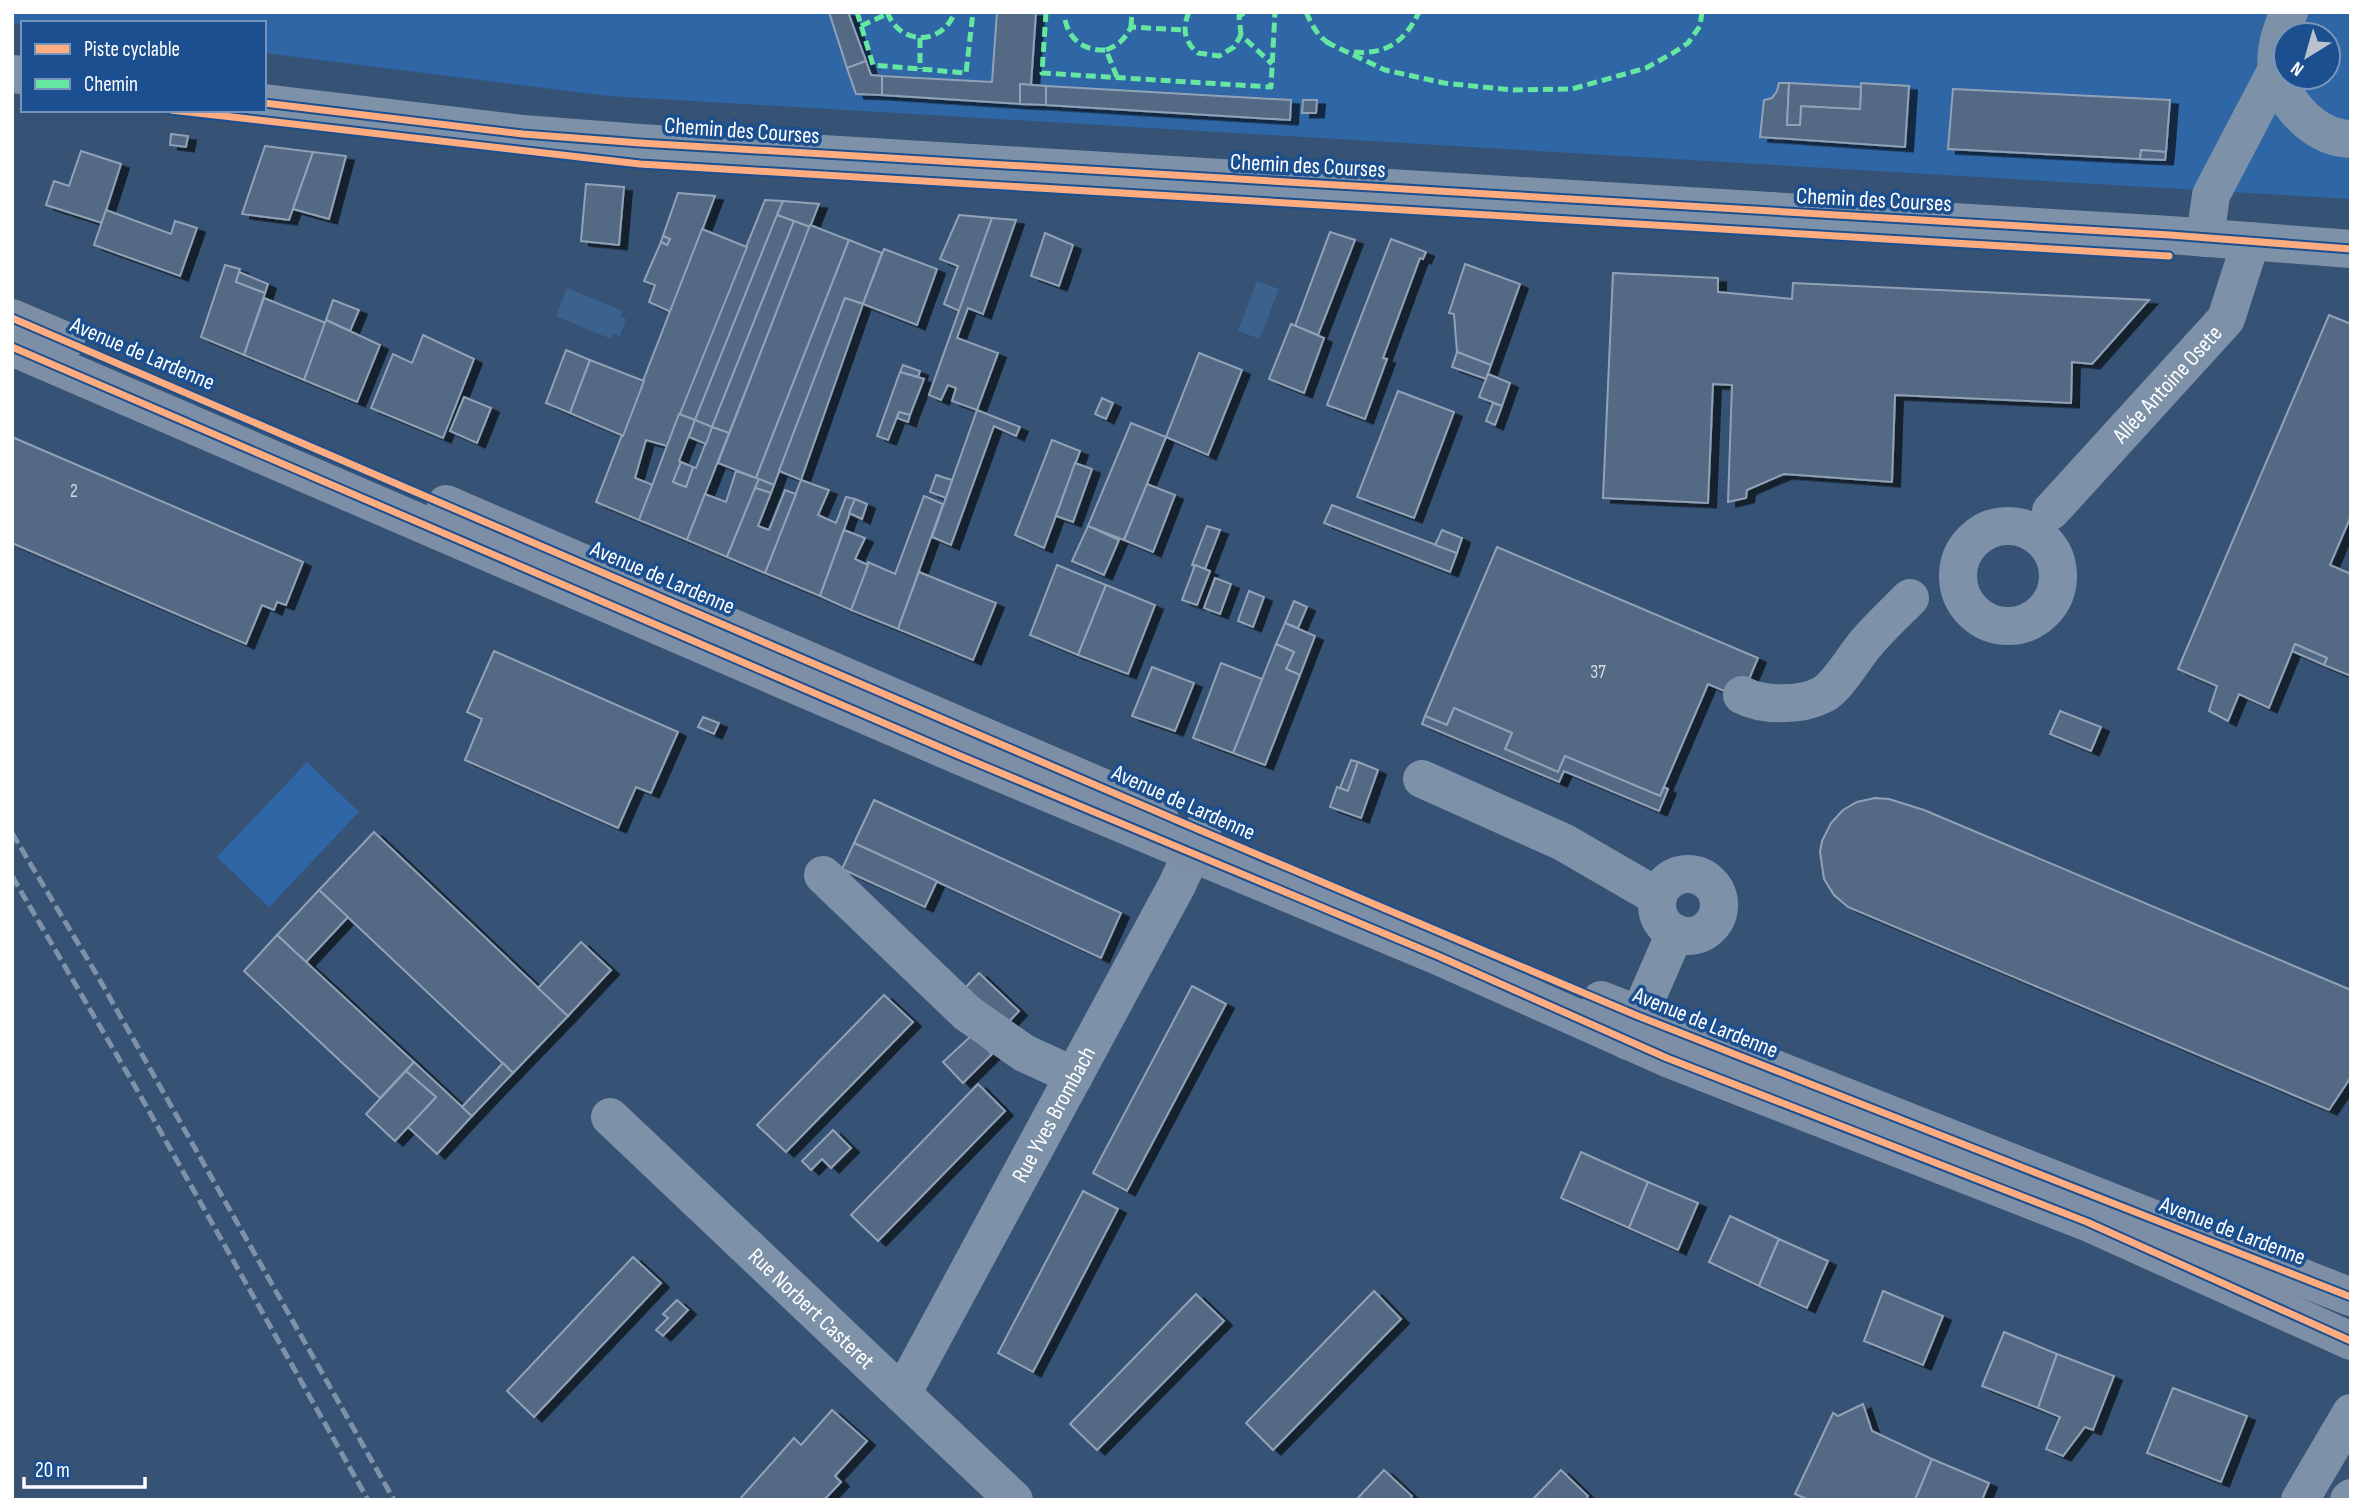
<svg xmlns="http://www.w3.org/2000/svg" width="2363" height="1512" font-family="'Sofia Sans Condensed',sans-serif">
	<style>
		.green { fill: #2f66a5; fill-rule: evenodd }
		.water { fill: #3b618d }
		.building { fill: #526984; stroke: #92a2b6; stroke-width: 2; filter: url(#shadow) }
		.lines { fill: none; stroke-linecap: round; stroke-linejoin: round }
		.minor { stroke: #7d92a8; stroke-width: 38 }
		.major { stroke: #7d8ea7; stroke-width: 38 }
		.rail { stroke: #7e92a7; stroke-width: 5; stroke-dasharray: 12 5; stroke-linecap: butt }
		.quiet { stroke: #66e7a1; stroke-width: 5; stroke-dasharray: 10 5; stroke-linecap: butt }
		.cycleway-casing { stroke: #1b4f8f; stroke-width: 11 }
		.cycleway { stroke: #ffac80; stroke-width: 7 }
		.labels { text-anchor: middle; stroke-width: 7; stroke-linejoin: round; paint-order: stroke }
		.number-label { font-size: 19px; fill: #d4dae0 }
		.street-label { font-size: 23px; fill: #fff; stroke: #1b4f8f }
	</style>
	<defs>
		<filter id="shadow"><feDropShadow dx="8" dy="4.5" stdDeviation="0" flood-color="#0009"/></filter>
	</defs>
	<rect width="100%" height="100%" fill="#365274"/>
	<!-- green -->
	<g class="green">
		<path d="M12,12H2351V199L608,96L264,53V23L23,24L12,23ZM2286,35H2328V77H2286Z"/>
		<polygon points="307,762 359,812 269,907 217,857"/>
	</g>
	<!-- water -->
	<g class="water">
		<polygon points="1257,281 1279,289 1260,339 1238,331"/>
		<polygon points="567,288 623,311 621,316 626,319 620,336 614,334 611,339 556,316"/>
	</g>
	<!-- building -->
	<g class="building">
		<polygon points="829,12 848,12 866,61 847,68"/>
		<polygon points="997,12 1036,12 1031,85 1020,84 1020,104 882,95 882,76 992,82"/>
		<polygon points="866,61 871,75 882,76 882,95 856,94 847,68"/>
		<polygon points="1779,83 1789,83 1787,125 1800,125 1801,106 1860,109 1861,83 1909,86 1905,147 1760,137 1764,100 1772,98 1777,91"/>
		<polygon points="1789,83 1861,87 1860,109 1801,106 1800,125 1787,125"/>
		<polygon points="1020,84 1046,86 1046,105 1020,104"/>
		<polygon points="1046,86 1291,100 1290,120 1046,105"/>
		<polygon points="1953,89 2170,100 2166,152 2141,150 2140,159 1948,149"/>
		<polygon points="1303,100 1317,100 1316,113 1302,113"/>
		<polygon points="171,134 188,136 186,147 170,145"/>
		<polygon points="265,146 313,152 289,220 242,214"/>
		<polygon points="2141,150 2166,152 2165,160 2140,159"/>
		<polygon points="81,151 121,164 102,223 46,205 54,181 69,186"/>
		<polygon points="313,152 346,156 329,219 293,209"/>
		<polygon points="586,184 624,187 619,245 581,241"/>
		<polygon points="678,193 715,196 671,312 649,302 655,285 644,281 661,242 667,245 670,239 663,236"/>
		<polygon points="765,200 783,201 695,420 679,414"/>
		<polygon points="783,201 819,204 810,227 777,215"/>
		<polygon points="106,210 171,234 175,221 197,228 180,276 94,245"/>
		<polygon points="777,215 794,221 712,427 695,420"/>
		<polygon points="959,215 992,218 959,311 944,304 958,266 940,259"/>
		<polygon points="992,218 1016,220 983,314 968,308 957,338 998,353 977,410 952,401 956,388 948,385 941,400 929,395"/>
		<polygon points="794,221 810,227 729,433 712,427"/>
		<polygon points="810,225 849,240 756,478 718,463"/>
		<polygon points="702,229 747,247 667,446 646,440 635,478 653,485 639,520 596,502"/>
		<polygon points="1330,232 1355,240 1318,335 1295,326"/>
		<polygon points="1045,233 1073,245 1059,286 1031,276"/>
		<polygon points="663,236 670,239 667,245 661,242"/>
		<polygon points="1391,239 1426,252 1423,259 1420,258 1383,358 1387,359 1365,419 1327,405"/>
		<polygon points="849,240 882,253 863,304 845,298 774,485 756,478"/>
		<polygon points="884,249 937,269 917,325 863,304"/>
		<polygon points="1465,264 1520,284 1491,365 1457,352 1454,314 1449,313"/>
		<polygon points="225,265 240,269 236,282 265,293 244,355 201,337"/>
		<polygon points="239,272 268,284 265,293 236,282"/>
		<polygon points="1613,273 1718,278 1718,292 1792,299 1793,283 2149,300 2092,364 2072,362 2071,403 1895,395 1892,482 1784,474 1747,490 1746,498 1728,502 1732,385 1713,384 1708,503 1603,498"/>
		<polygon points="264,298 326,323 304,380 244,355"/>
		<polygon points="845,298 863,304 801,480 779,471"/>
		<polygon points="333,300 359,310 350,331 326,320"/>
		<polygon points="2329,315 2351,324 2351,516 2330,565 2351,574 2351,676 2324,665 2327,658 2295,644 2269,708 2239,694 2228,721 2209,711 2217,686 2178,669"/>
		<polygon points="326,320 380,345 357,402 304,380"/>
		<polygon points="1291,324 1324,338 1304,393 1269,379"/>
		<polygon points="423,335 474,359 443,438 371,408 393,354 412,363"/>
		<polygon points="566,350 590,360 570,413 546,403"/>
		<polygon points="1457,352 1491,365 1486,379 1452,367"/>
		<polygon points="1199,353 1242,370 1208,455 1166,437"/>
		<polygon points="590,360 644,381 623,436 570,413"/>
		<polygon points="903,365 920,371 918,377 900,372"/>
		<polygon points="900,372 924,379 910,415 899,412 888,440 877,436"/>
		<polygon points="1488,374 1510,383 1502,406 1479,397"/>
		<polygon points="1398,391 1454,412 1414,518 1357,497"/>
		<polygon points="464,397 491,408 477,443 450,431"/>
		<polygon points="1102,398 1113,403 1106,419 1095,414"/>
		<polygon points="1493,403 1502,406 1495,425 1486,421"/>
		<polygon points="977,410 1020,427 1016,436 994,426 951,545 932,537"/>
		<polygon points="899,412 910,415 908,422 897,418"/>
		<polygon points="679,414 695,420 679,461 681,462 673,482 686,487 693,467 696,468 712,427 729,433 687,540 639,520"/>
		<polygon points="695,420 712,427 706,444 689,437"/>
		<polygon points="1131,423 1166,437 1124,540 1088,526"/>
		<polygon points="12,437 303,562 286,605 277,602 274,610 262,605 246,644 12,543"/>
		<polygon points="1052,440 1080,451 1044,548 1015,535"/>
		<polygon points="681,462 693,467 686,487 673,482"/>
		<polygon points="1075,463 1092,469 1073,522 1056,516"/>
		<polygon points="736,471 759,479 727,557 687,540 705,494 726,502"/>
		<polygon points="936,475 952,480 946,498 930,492"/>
		<polygon points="759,479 774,485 771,493 755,488"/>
		<polygon points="801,480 829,490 818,515 836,523 846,497 855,499 820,596 765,573"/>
		<polygon points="1147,484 1175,495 1153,552 1124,540"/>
		<polygon points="755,488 771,493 758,526 769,530 785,490 796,494 765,573 727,557"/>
		<polygon points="924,496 943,504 898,629 851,610 868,562 895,574"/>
		<polygon points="855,499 867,504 862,519 849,513"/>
		<polygon points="1332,505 1457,553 1450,572 1324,523"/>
		<polygon points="1088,526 1119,540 1104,575 1072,561"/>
		<polygon points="1207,526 1220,530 1205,569 1192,565"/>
		<polygon points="844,530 865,538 855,559 868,565 851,610 820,596"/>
		<polygon points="1442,530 1462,538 1457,553 1435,545"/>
		<polygon points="1497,547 1758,658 1741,698 1708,684 1660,796 1565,756 1558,772 1505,749 1512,733 1454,708 1447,725 1425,716"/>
		<polygon points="1057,565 1106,585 1078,655 1030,635"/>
		<polygon points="1195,565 1210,571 1197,605 1182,600"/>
		<polygon points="919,572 996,603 973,660 898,629"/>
		<polygon points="1215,578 1231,584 1220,614 1204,608"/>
		<polygon points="1106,585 1155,605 1128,674 1078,655"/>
		<polygon points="1249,591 1264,597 1253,627 1238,621"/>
		<polygon points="1294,601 1307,607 1298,628 1285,623"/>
		<polygon points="1285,623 1315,636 1300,675 1286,669 1294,652 1276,644"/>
		<polygon points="1276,644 1294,652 1286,669 1300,675 1265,765 1233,753"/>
		<polygon points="2295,644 2327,658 2324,665 2292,651"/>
		<polygon points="494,651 678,732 651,793 636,787 618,828 465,760 482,719 467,712"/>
		<polygon points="1221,663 1262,679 1233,753 1193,738"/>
		<polygon points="1152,667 1194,683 1175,731 1132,716"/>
		<polygon points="1454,708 1512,733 1505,749 1558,772 1565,756 1660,796 1664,787 1668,789 1659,811 1564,771 1559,782 1422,724 1425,716 1447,725"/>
		<polygon points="2060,711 2101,727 2091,751 2050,734"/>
		<polygon points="703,717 719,723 714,734 698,727"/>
		<polygon points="1351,760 1358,762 1348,791 1340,788"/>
		<polygon points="1358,762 1378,770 1361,818 1330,807 1337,787 1348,791"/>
		<polygon points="1875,798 1889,799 1924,810 2351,990 2351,1077 2329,1110 1848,907 1834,895 1824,879 1820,852 1822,841 1831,823 1843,810 1857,802"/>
		<polygon points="874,800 1121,913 1101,958 854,843"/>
		<polygon points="374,832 568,1016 513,1073 319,890"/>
		<polygon points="854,843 937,881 925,907 842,869"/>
		<polygon points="319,890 348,917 306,962 277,935"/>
		<polygon points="277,935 414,1062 380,1098 244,971"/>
		<polygon points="581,942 611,970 568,1016 538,988"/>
		<polygon points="979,973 1019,1011 1004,1027 964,989"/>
		<polygon points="1192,986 1226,1004 1127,1191 1093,1173"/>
		<polygon points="884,995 913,1022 786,1152 757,1125"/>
		<polygon points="972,1035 992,1054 963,1083 943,1062"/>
		<polygon points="414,1062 472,1116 437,1154 408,1127 436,1097 406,1071"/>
		<polygon points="503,1063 513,1073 472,1116 462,1107"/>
		<polygon points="406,1071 436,1097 395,1141 366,1114"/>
		<polygon points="978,1084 1005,1111 878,1241 851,1215"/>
		<polygon points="833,1130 851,1148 831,1168 822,1159 811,1170 802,1161"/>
		<polygon points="1581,1152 1648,1182 1629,1228 1561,1198"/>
		<polygon points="1648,1182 1698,1203 1678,1250 1629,1228"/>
		<polygon points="1083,1191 1118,1209 1033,1372 998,1353"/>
		<polygon points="1730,1216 1779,1239 1759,1286 1709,1262"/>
		<polygon points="1779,1239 1828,1261 1807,1308 1759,1286"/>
		<polygon points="633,1257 661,1283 534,1417 507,1391"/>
		<polygon points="1374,1291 1401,1319 1273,1450 1246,1423"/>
		<polygon points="1883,1291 1943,1316 1923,1365 1864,1341"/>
		<polygon points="1196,1294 1224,1321 1097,1450 1070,1424"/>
		<polygon points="677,1300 688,1310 663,1336 656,1330 668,1318 663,1314"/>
		<polygon points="2004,1332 2057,1354 2038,1408 1982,1386"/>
		<polygon points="2057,1354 2114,1376 2093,1430 2085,1427 2063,1456 2046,1449 2060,1417 2038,1408"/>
		<polygon points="2173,1388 2247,1416 2221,1482 2147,1453"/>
		<polygon points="1863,1404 1872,1431 1932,1459 1915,1500 1809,1500 1795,1494 1833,1413 1838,1416"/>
		<polygon points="832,1410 867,1441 835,1476 841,1482 824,1500 739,1500 794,1438 801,1445"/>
		<polygon points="1932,1459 1989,1483 1982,1500 1915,1500"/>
		<polygon points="1384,1470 1412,1496 1409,1500 1356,1500"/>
		<polygon points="1561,1470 1588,1496 1585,1500 1532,1500"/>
	</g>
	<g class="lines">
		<!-- minor -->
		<g class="minor">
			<path d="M2289,12C2281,31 2274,49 2277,70C2283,104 2315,138 2351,139"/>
			<polyline points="12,74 23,75"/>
			<polyline points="264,103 523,134 640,143 2170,235 2351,249"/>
			<polyline points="2205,238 2211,195 2277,69"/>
			<path id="s1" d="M2051,511L2226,319L2251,241"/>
			<circle cx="2008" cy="576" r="50"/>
			<path d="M1742,695C1762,706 1801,706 1822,695C1838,687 1855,655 1868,641C1881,626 1896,612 1910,598"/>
			<polyline points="1422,779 1563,842 1658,897"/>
			<circle cx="1688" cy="905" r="31"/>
			<polyline points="823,875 967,1013 1024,1053 1074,1076"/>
			<polyline points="1628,1041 1675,933"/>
			<path id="s2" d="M610,1117L1014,1500"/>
			<path id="s3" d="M902,1394L1177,885L1202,831"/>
			<polyline points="2300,1500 2351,1413"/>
			<polyline points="2349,1500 2351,1498"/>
		</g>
		<!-- major -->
		<g class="major">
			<polyline points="12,318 66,341"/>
			<polyline points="12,347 958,755 1438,956 1667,1058 2087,1222 2351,1341"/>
			<polyline points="446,504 1159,812"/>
			<polyline points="1601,1000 2351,1297"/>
		</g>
		<!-- rail -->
		<g class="rail">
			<polyline points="12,833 97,975 394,1500"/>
			<polyline points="12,876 136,1088 368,1500"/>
		</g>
		<!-- quiet -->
		<g class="quiet">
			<polyline points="857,12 873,65 966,73 973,12"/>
			<path d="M887,12C900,46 942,46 955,12"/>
			<polyline points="1046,12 1042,73 1271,87 1275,12"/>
			<path d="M1189,12C1182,28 1184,42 1198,53L1219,56L1234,47L1241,35L1272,64"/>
			<path d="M1306,12C1312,25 1318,38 1331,44"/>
			<path d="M1065,20C1070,41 1085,51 1106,50L1117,77"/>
			<polyline points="861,26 887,14"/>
			<polyline points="1131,27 1132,12"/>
			<polyline points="1241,35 1239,16 1246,12"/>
			<polyline points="920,38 920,69"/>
			<polyline points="1326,42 1385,70 1444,83 1513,90 1572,89 1646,68 1673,53 1688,43 1700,26 1702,12"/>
			<path d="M1106,50C1119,45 1125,39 1131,27L1184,30"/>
			<path d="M1354,52C1387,55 1405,41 1419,12"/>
		</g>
		<defs>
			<g id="cycleway">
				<polyline points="264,103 523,134 640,143 2170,235 2351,249"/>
				<polyline points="171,110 640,164 2169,256"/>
				<polyline points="12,318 1202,831 1638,1016 2351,1297"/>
				<polyline points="12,347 958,755 1438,956 1667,1058 2087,1222 2351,1341"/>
			</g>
		</defs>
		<!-- cycleway casing -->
		<use href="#cycleway" class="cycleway-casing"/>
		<!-- cycleway -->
		<use href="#cycleway" class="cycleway"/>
	</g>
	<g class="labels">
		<!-- number labels -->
		<g class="number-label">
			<text x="74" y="497">2</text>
			<text x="1598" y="678">37</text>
		</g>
		<!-- street labels -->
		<g class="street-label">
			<text transform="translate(742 130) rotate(4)" y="8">Chemin des Courses</text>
			<text transform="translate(1308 165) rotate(3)" y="8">Chemin des Courses</text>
			<text transform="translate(1874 199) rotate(3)" y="8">Chemin des Courses</text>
			<text transform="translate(143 353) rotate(23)" y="8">Avenue de Lardenne</text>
			<text dy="8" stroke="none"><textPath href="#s1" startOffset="172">Allée Antoine Osete</textPath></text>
			<text transform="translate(663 577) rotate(23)" y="8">Avenue de Lardenne</text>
			<text transform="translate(1184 802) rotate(24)" y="8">Avenue de Lardenne</text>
			<text transform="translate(1706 1022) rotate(22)" y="8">Avenue de Lardenne</text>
			<text dy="8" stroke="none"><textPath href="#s3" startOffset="318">Rue Yves Brombach</textPath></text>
			<text transform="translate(2233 1230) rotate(21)" y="8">Avenue de Lardenne</text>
			<text dy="8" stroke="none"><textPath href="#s2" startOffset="278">Rue Norbert Casteret</textPath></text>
		</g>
	</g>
	<!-- border -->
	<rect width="2363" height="1512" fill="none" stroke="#ffffff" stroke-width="28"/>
	<!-- legend -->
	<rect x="21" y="21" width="245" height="91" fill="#1b4f8f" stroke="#7695bc" stroke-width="2"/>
	<rect x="35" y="44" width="35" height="10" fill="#ffac80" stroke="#7695bc" stroke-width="2"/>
	<text x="84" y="56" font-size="21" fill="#ffffff">Piste cyclable</text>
	<rect x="35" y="79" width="35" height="10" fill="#66e7a1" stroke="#7695bc" stroke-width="2"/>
	<text x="84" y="91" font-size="21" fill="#ffffff">Chemin</text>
	<!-- north arrow -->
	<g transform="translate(2307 56) rotate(217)"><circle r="33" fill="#1b4f8f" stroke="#7695bc" stroke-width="2"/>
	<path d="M0-5L12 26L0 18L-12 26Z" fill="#b9c2ce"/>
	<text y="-10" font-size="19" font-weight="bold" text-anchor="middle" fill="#ffffff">N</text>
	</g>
	<!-- scale -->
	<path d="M24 1477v10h121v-10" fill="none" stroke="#ffffff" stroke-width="3.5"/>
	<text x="35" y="1477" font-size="21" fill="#ffffff" stroke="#1b4f8f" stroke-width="5" paint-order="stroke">20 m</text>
</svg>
